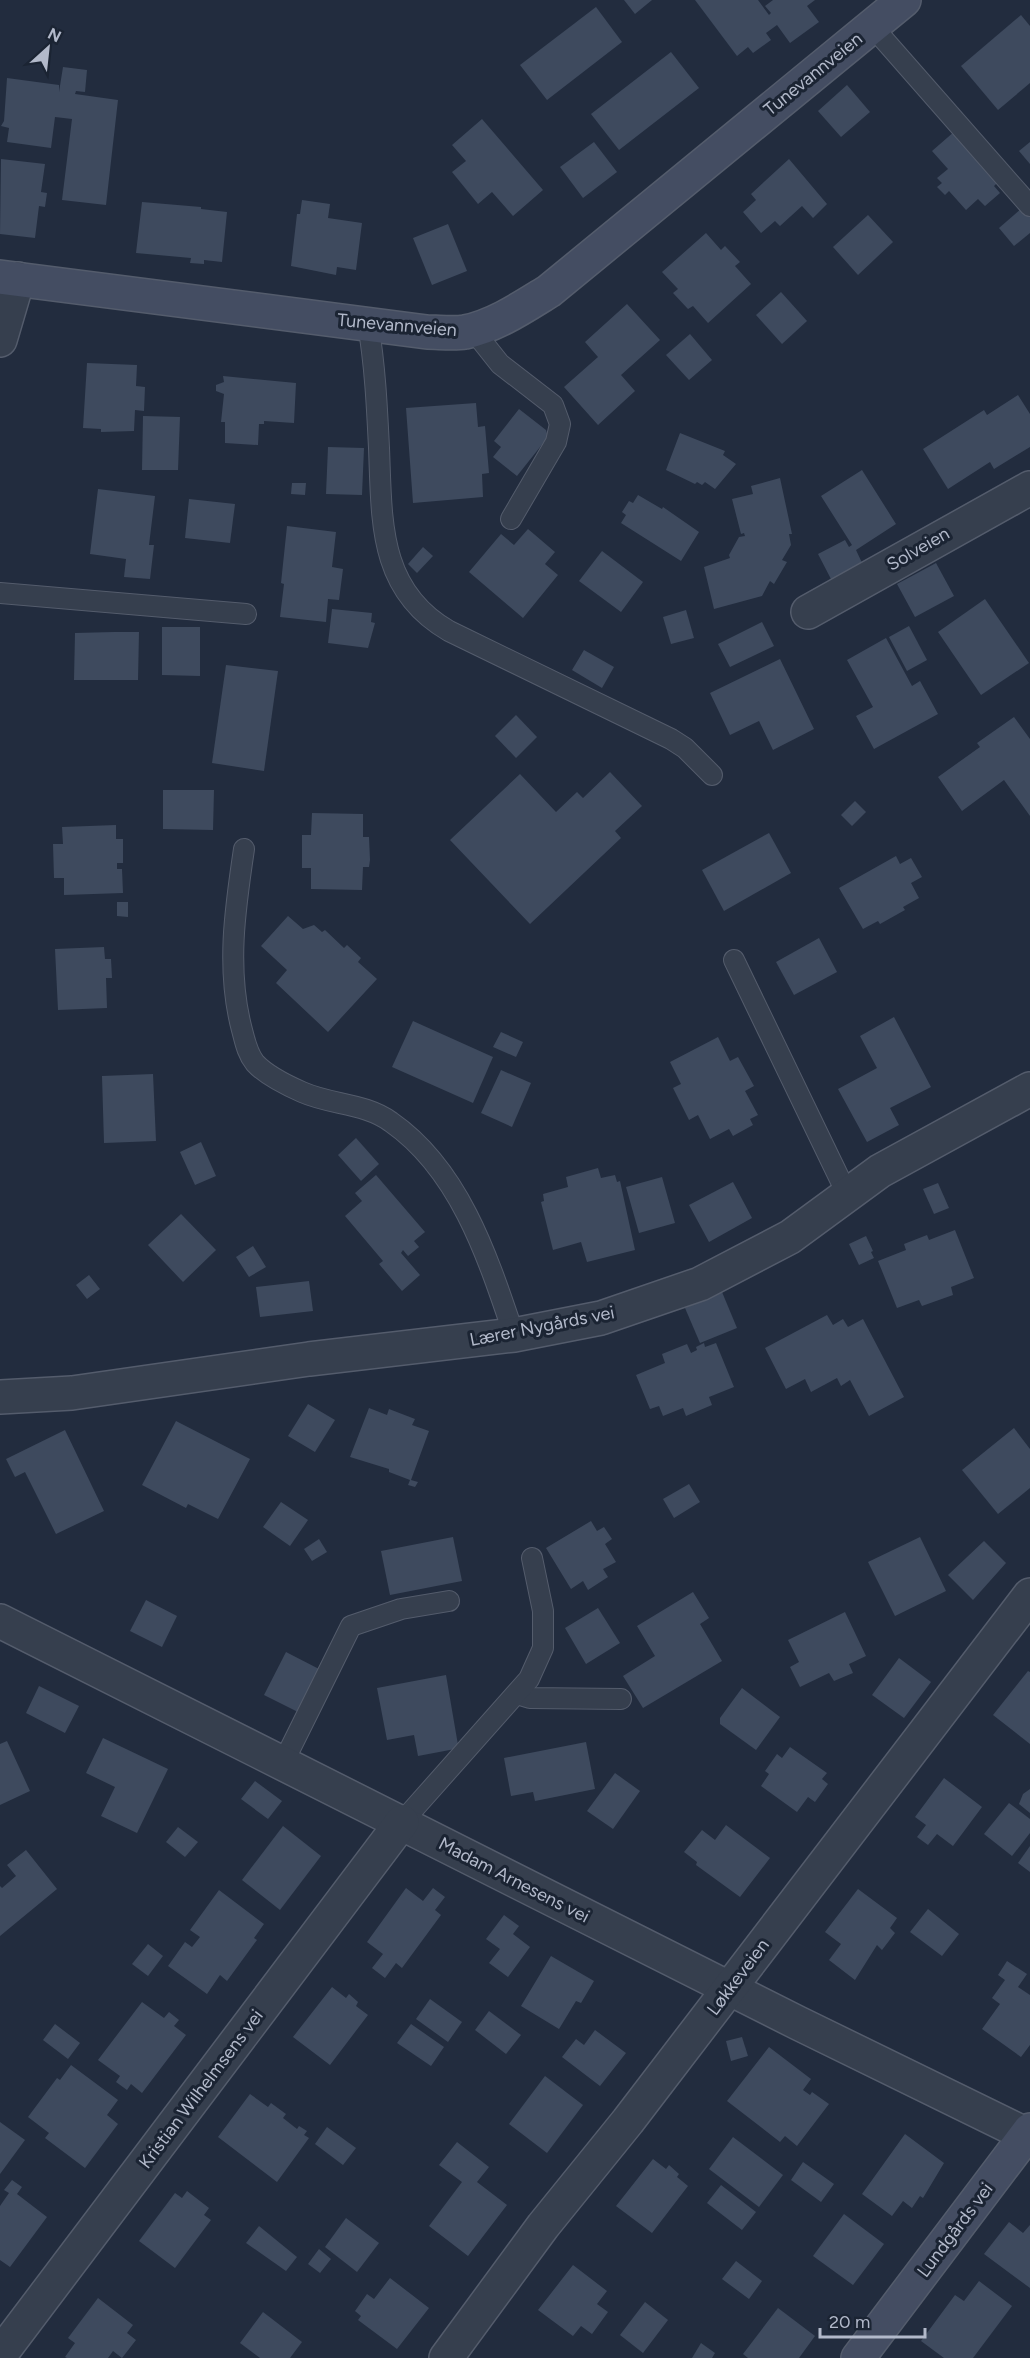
<svg xmlns="http://www.w3.org/2000/svg" width="1030" height="2358" font-family="Figtree,sans-serif">
	<style>
		.building { fill: #3e4a5e }
		.lines { fill: none; stroke-linecap: round; stroke-linejoin: round }
		.lane-casing { stroke: #545c6c; stroke-width: 22 }
		.street-casing { stroke: #545c6c; stroke-width: 36 }
		.secondary-casing { stroke: #545c6c; stroke-width: 36 }
		.lane { stroke: #363f4e; stroke-width: 20 }
		.street { stroke: #363f4e; stroke-width: 33 }
		.secondary { stroke: #444d62; stroke-width: 33 }
		.labels { text-anchor: middle; stroke-width: 6; stroke-linejoin: round; paint-order: stroke }
		.street-label { font-size: 18px; fill: #b2b9ca; stroke: #1b2433 }
	</style>
	<rect width="100%" height="100%" fill="#222c3e"/>
	<!-- building -->
	<g class="building">
		<polygon points="624,0 652,0 635,14"/>
		<polygon points="695,0 758,0 769,15 771,13 765,6 773,0 815,0 807,6 819,22 790,43 777,25 766,33 771,40 753,53 748,47 737,56"/>
		<polygon points="596,7 622,42 547,100 520,65"/>
		<polygon points="1021,15 1030,26 1030,83 998,110 961,66"/>
		<polygon points="671,52 699,88 619,150 591,114"/>
		<polygon points="63,67 87,70 85,92 76,91 75,94 118,100 106,205 62,200 72,119 55,117 51,148 7,142 9,128 1,126 4,121 7,78 59,85 59,92"/>
		<polygon points="847,85 870,112 841,137 818,111"/>
		<polygon points="482,119 543,190 513,216 492,192 478,204 452,172 466,161 452,145"/>
		<polygon points="955,131 1000,180 994,186 1000,193 985,206 978,199 966,210 949,191 945,195 937,187 942,183 937,178 948,169 932,151"/>
		<polygon points="594,142 617,172 583,198 560,167"/>
		<polygon points="1030,142 1030,164 1019,151"/>
		<polygon points="1,159 45,164 41,192 47,193 45,207 39,206 35,238 0,234"/>
		<polygon points="789,159 827,204 813,218 802,206 780,226 775,221 761,233 743,212 756,200 751,194"/>
		<polygon points="302,200 330,204 328,218 362,223 356,270 337,267 336,275 291,266 297,214 300,214"/>
		<polygon points="142,202 201,207 201,209 227,212 222,262 204,260 204,264 190,263 191,258 136,253"/>
		<polygon points="1022,208 1030,217 1030,233 1014,246 999,228"/>
		<polygon points="868,215 893,242 858,275 833,247"/>
		<polygon points="448,224 467,271 432,285 413,238"/>
		<polygon points="706,233 721,250 725,246 740,262 735,266 751,284 708,323 693,306 688,309 673,293 678,289 662,272"/>
		<polygon points="781,292 807,321 782,344 756,315"/>
		<polygon points="627,304 660,340 621,375 635,391 598,425 564,387 598,357 585,342"/>
		<polygon points="690,334 712,360 689,380 666,355"/>
		<polygon points="87,363 137,365 136,386 145,387 144,411 135,410 134,431 101,432 101,429 83,428"/>
		<polygon points="223,376 296,383 294,423 264,421 264,424 259,424 258,445 225,443 225,422 221,422 224,394 216,391 216,385 224,382"/>
		<polygon points="1018,395 1030,414 1030,447 994,469 990,462 948,489 923,449 984,410 987,415"/>
		<polygon points="476,403 478,427 485,426 489,473 482,474 483,497 413,503 406,408"/>
		<polygon points="519,409 546,430 548,437 517,476 493,457 501,447 494,441"/>
		<polygon points="143,416 180,417 178,470 142,470"/>
		<polygon points="680,433 725,451 723,455 736,464 715,489 705,482 702,485 697,482 695,484 666,470"/>
		<polygon points="328,447 364,448 362,495 326,494"/>
		<polygon points="862,470 896,524 856,550 863,565 832,581 818,554 845,540 849,547 852,545 821,496"/>
		<polygon points="780,478 792,534 789,534 791,545 782,560 787,562 774,584 770,581 762,596 714,609 704,567 730,558 729,555 739,537 745,536 744,533 741,534 732,499 753,494 751,486"/>
		<polygon points="292,483 306,483 305,495 291,494"/>
		<polygon points="98,489 155,496 149,545 154,545 150,579 124,577 126,559 90,554"/>
		<polygon points="638,495 662,509 663,507 699,532 681,561 621,523 626,515 622,512 629,501 633,503"/>
		<polygon points="189,499 235,504 230,543 185,538"/>
		<polygon points="287,526 336,532 332,567 343,569 339,600 328,599 326,622 280,617 284,584 281,583"/>
		<polygon points="528,529 555,552 545,564 558,575 523,618 469,572 501,534 514,545"/>
		<polygon points="423,547 433,556 417,573 408,564"/>
		<polygon points="602,551 643,582 621,612 579,581"/>
		<polygon points="936,563 954,596 915,617 897,584"/>
		<polygon points="985,599 1029,663 981,695 938,632"/>
		<polygon points="332,609 372,613 371,622 375,623 368,648 328,643"/>
		<polygon points="686,610 694,638 671,644 663,617"/>
		<polygon points="762,622 774,646 730,667 718,644"/>
		<polygon points="909,626 927,660 907,671 889,637"/>
		<polygon points="162,627 200,627 200,676 162,675"/>
		<polygon points="114,632 139,632 138,680 74,680 75,633"/>
		<polygon points="886,638 912,686 920,681 938,714 874,749 856,716 873,707 847,660"/>
		<polygon points="584,650 614,667 602,688 572,670"/>
		<polygon points="780,659 814,729 773,750 759,721 730,735 710,693"/>
		<polygon points="226,665 278,671 264,771 212,763"/>
		<polygon points="516,715 537,737 516,758 495,736"/>
		<polygon points="1014,717 1030,739 1030,816 1004,780 962,811 938,777 980,747 977,743"/>
		<polygon points="610,772 642,806 615,831 621,838 530,924 450,840 520,774 556,812 577,792 583,798"/>
		<polygon points="163,790 214,790 213,830 163,829"/>
		<polygon points="855,801 866,812 852,826 841,815"/>
		<polygon points="312,813 363,814 363,837 369,837 370,860 369,867 363,867 362,890 311,889 311,868 302,868 302,835 311,835"/>
		<polygon points="116,825 116,839 123,839 123,863 117,863 117,869 122,869 123,893 64,895 64,878 54,878 53,844 63,844 62,827"/>
		<polygon points="769,833 791,873 724,911 702,870"/>
		<polygon points="896,856 900,864 911,858 922,877 911,883 919,898 903,907 905,910 880,924 878,921 863,929 839,888"/>
		<polygon points="117,902 128,902 128,917 117,916"/>
		<polygon points="288,916 303,929 314,925 322,932 325,930 344,948 347,945 361,958 358,962 377,979 328,1032 276,983 287,970 261,946"/>
		<polygon points="819,938 837,972 794,995 776,962"/>
		<polygon points="104,947 105,959 111,959 112,978 106,978 107,1008 58,1010 55,949"/>
		<polygon points="894,1017 931,1087 890,1108 899,1125 867,1142 838,1089 877,1068 860,1036"/>
		<polygon points="413,1021 493,1057 473,1103 392,1067"/>
		<polygon points="501,1032 523,1042 516,1057 493,1047"/>
		<polygon points="718,1037 730,1061 738,1057 754,1086 745,1091 758,1115 750,1119 753,1125 733,1136 729,1129 710,1139 698,1115 689,1120 673,1088 681,1084 670,1062"/>
		<polygon points="501,1070 531,1083 512,1127 481,1113"/>
		<polygon points="153,1074 156,1141 104,1143 102,1076"/>
		<polygon points="356,1138 379,1164 361,1181 338,1155"/>
		<polygon points="201,1142 216,1176 195,1185 180,1152"/>
		<polygon points="598,1168 601,1178 615,1175 617,1182 620,1181 635,1250 587,1262 581,1242 553,1250 541,1202 544,1201 543,1194 568,1187 566,1177"/>
		<polygon points="376,1175 425,1232 414,1241 419,1247 408,1256 403,1250 401,1253 420,1275 402,1291 379,1264 383,1261 345,1216 362,1201 355,1193"/>
		<polygon points="662,1177 675,1223 639,1233 626,1187"/>
		<polygon points="733,1182 752,1218 709,1242 689,1205"/>
		<polygon points="938,1183 949,1208 934,1214 923,1189"/>
		<polygon points="181,1214 216,1250 183,1282 148,1245"/>
		<polygon points="955,1230 974,1278 951,1287 953,1295 922,1306 919,1300 897,1308 878,1261 906,1250 904,1244 927,1235 929,1240"/>
		<polygon points="866,1236 873,1251 871,1252 874,1258 859,1265 849,1244"/>
		<polygon points="253,1246 266,1267 249,1277 236,1257"/>
		<polygon points="89,1275 100,1289 87,1299 76,1285"/>
		<polygon points="309,1281 313,1311 260,1317 256,1287"/>
		<polygon points="722,1292 737,1328 700,1343 685,1308"/>
		<polygon points="827,1315 833,1325 843,1319 848,1327 863,1319 904,1397 869,1416 850,1380 841,1386 837,1378 811,1392 805,1379 786,1389 765,1348"/>
		<polygon points="704,1343 705,1347 716,1343 734,1387 709,1397 712,1405 686,1416 683,1408 663,1416 659,1406 650,1409 636,1375 665,1363 662,1354 687,1344 691,1353 697,1350 696,1347"/>
		<polygon points="308,1404 335,1420 315,1452 288,1436"/>
		<polygon points="369,1408 387,1415 389,1409 415,1419 412,1425 429,1431 411,1480 418,1482 415,1487 408,1485 410,1480 389,1472 389,1469 350,1457"/>
		<polygon points="176,1421 250,1459 218,1519 188,1504 186,1508 142,1485"/>
		<polygon points="1014,1428 1030,1449 1030,1488 998,1514 962,1470"/>
		<polygon points="65,1430 104,1511 56,1534 25,1472 15,1477 6,1459"/>
		<polygon points="689,1484 700,1502 674,1518 663,1499"/>
		<polygon points="281,1502 308,1520 290,1546 263,1527"/>
		<polygon points="591,1521 597,1531 604,1527 612,1539 605,1544 616,1562 603,1569 608,1577 588,1590 583,1581 571,1589 546,1548"/>
		<polygon points="453,1537 462,1581 390,1595 381,1551"/>
		<polygon points="920,1537 946,1591 895,1616 868,1562"/>
		<polygon points="319,1539 327,1552 312,1561 304,1549"/>
		<polygon points="984,1541 1006,1563 973,1600 948,1575"/>
		<polygon points="693,1592 709,1618 700,1624 722,1661 643,1708 623,1676 655,1656 637,1626"/>
		<polygon points="146,1600 177,1616 162,1647 130,1631"/>
		<polygon points="598,1608 620,1643 586,1664 565,1628"/>
		<polygon points="845,1612 866,1656 849,1664 853,1673 834,1681 829,1673 800,1687 790,1667 799,1662 788,1640"/>
		<polygon points="286,1652 319,1669 298,1712 264,1695"/>
		<polygon points="899,1658 931,1682 904,1718 872,1695"/>
		<polygon points="1028,1671 1030,1672 1030,1744 993,1715"/>
		<polygon points="446,1675 458,1745 455,1749 418,1756 414,1735 387,1740 377,1688"/>
		<polygon points="39,1686 79,1706 65,1733 26,1713"/>
		<polygon points="742,1688 780,1717 756,1750 720,1724 720,1718"/>
		<polygon points="103,1738 168,1769 137,1833 101,1816 115,1787 86,1773"/>
		<polygon points="7,1741 30,1791 0,1805 0,1744"/>
		<polygon points="586,1742 595,1789 535,1801 533,1792 511,1796 504,1758"/>
		<polygon points="790,1747 827,1773 822,1779 828,1784 815,1802 808,1797 797,1812 761,1786 769,1774 765,1771 777,1754 782,1758"/>
		<polygon points="615,1773 640,1791 613,1829 587,1811"/>
		<polygon points="944,1778 982,1807 953,1846 937,1834 928,1845 917,1837 926,1825 915,1817"/>
		<polygon points="255,1781 282,1801 268,1819 241,1799"/>
		<polygon points="1030,1789 1030,1813 1019,1804 1023,1794"/>
		<polygon points="1009,1803 1030,1819 1030,1833 1012,1856 984,1834"/>
		<polygon points="726,1825 770,1858 740,1897 696,1865 697,1862 684,1852 702,1830 715,1840"/>
		<polygon points="283,1826 321,1856 280,1910 242,1880"/>
		<polygon points="178,1827 198,1842 185,1857 166,1842"/>
		<polygon points="1030,1846 1030,1872 1018,1863"/>
		<polygon points="26,1850 57,1889 0,1936 0,1886 2,1888 16,1876 7,1865"/>
		<polygon points="406,1888 423,1901 433,1888 445,1897 435,1910 441,1915 402,1968 396,1963 385,1978 372,1968 383,1954 367,1942"/>
		<polygon points="858,1889 897,1918 890,1928 895,1933 882,1950 877,1945 855,1980 829,1960 841,1944 825,1932"/>
		<polygon points="219,1890 264,1924 254,1938 257,1940 227,1981 220,1975 207,1994 168,1966 185,1942 192,1947 200,1937 190,1930"/>
		<polygon points="928,1909 959,1934 942,1956 910,1932"/>
		<polygon points="504,1915 519,1926 513,1934 530,1947 508,1977 489,1963 500,1949 486,1939"/>
		<polygon points="148,1944 163,1956 148,1976 132,1964"/>
		<polygon points="551,1956 594,1981 581,2003 576,2001 559,2029 521,2006"/>
		<polygon points="1007,1961 1027,1974 1018,1987 1030,1995 1030,2045 1021,2057 982,2029 1000,2004 992,1998 1005,1980 998,1975"/>
		<polygon points="332,1987 346,1998 349,1994 358,2002 356,2006 368,2015 330,2065 293,2037"/>
		<polygon points="430,1999 462,2022 448,2042 416,2019"/>
		<polygon points="142,2002 164,2018 169,2012 179,2020 174,2026 186,2035 142,2093 131,2084 127,2090 116,2082 120,2076 98,2060"/>
		<polygon points="489,2011 521,2035 506,2054 475,2030"/>
		<polygon points="55,2024 80,2043 68,2059 43,2040"/>
		<polygon points="411,2024 444,2047 431,2066 397,2043"/>
		<polygon points="595,2030 626,2053 600,2086 562,2057 576,2039 584,2045"/>
		<polygon points="742,2037 748,2056 731,2061 726,2041"/>
		<polygon points="769,2047 811,2079 803,2090 810,2095 812,2092 829,2104 797,2146 785,2136 780,2142 727,2101"/>
		<polygon points="71,2065 118,2100 107,2115 118,2124 85,2168 45,2138 49,2133 28,2117 57,2078 60,2080"/>
		<polygon points="545,2076 583,2105 547,2153 509,2124"/>
		<polygon points="250,2094 268,2107 271,2103 286,2114 283,2118 297,2129 299,2126 307,2131 304,2135 309,2138 277,2182 218,2137"/>
		<polygon points="0,2122 25,2140 0,2174"/>
		<polygon points="327,2127 356,2148 343,2165 315,2144"/>
		<polygon points="905,2134 944,2163 923,2198 920,2196 912,2208 903,2201 892,2216 862,2194"/>
		<polygon points="733,2137 783,2175 759,2207 709,2169"/>
		<polygon points="457,2142 489,2167 477,2182 507,2205 468,2256 429,2226 462,2182 439,2165"/>
		<polygon points="653,2159 666,2169 669,2165 679,2174 677,2177 688,2186 652,2233 616,2206"/>
		<polygon points="803,2162 834,2184 821,2202 791,2180"/>
		<polygon points="12,2180 22,2187 17,2194 47,2217 10,2267 0,2260 0,2206 9,2193 4,2190"/>
		<polygon points="721,2185 756,2212 742,2230 707,2203"/>
		<polygon points="187,2191 209,2208 204,2215 211,2220 175,2268 139,2241 175,2193 182,2198"/>
		<polygon points="844,2214 884,2244 853,2285 813,2256"/>
		<polygon points="346,2218 379,2243 357,2272 325,2247"/>
		<polygon points="1009,2222 1023,2233 1030,2225 1030,2288 984,2254"/>
		<polygon points="259,2226 297,2257 286,2271 246,2243"/>
		<polygon points="319,2249 331,2259 320,2273 308,2264"/>
		<polygon points="736,2261 762,2281 749,2299 722,2279"/>
		<polygon points="573,2265 607,2291 597,2304 608,2312 592,2334 581,2326 573,2336 538,2310"/>
		<polygon points="390,2278 429,2308 397,2349 358,2320 361,2316 355,2311 367,2294 374,2299"/>
		<polygon points="979,2281 1012,2306 973,2358 944,2358 921,2341 955,2295 964,2301"/>
		<polygon points="98,2298 133,2325 127,2333 136,2340 122,2358 113,2351 108,2358 67,2358 65,2357 75,2343 68,2338"/>
		<polygon points="645,2302 668,2320 643,2353 620,2335"/>
		<polygon points="778,2308 815,2336 799,2358 748,2358 743,2354"/>
		<polygon points="263,2312 302,2342 290,2358 260,2358 240,2343"/>
		<polygon points="701,2343 715,2353 712,2358 692,2358"/>
	</g>
	<g class="lines">
		<defs>
			<g id="lane">
				<polyline points="872,26 1030,206"/>
				<path d="M368,324C375,365 377,407 379,448C382,521 378,590 449,631L671,739L685,748L712,775"/>
				<polyline points="473,330 500,364 553,405 560,424 556,442 511,519"/>
				<polyline points="0,593 246,614"/>
				<path d="M244,849C235,909 226,970 242,1030C245,1041 247,1053 255,1063C267,1076 286,1085 302,1092C331,1105 365,1103 391,1122C460,1170 488,1258 514,1335"/>
				<polyline points="734,960 847,1194"/>
				<polyline points="517,1694 530,1698 621,1699"/>
				<polyline points="283,1763 351,1626 401,1609 449,1601"/>
				<polyline points="402,1822 529,1679 543,1648 543,1611 532,1558"/>
			</g>
			<g id="street">
				<polyline points="0,340 18,279"/>
				<polyline points="808,612 1030,488"/>
				<polyline points="0,1397 72,1393 309,1359 514,1335 601,1318 700,1284 790,1237 880,1171 1030,1089"/>
				<polyline points="0,1621 798,2023 1027,2135"/>
				<polyline points="0,2355 402,1822"/>
				<polyline points="446,2358 543,2226 628,2121 1030,1595"/>
			</g>
			<g id="secondary">
				<path d="M0,277L427,332C439,332 453,334 465,332C495,326 523,307 549,291L904,0"/>
				<polyline points="858,2358 1030,2130"/>
			</g>
		</defs>
		<!-- lane casing -->
		<use href="#lane" class="lane-casing"/>
		<!-- street casing -->
		<use href="#street" class="street-casing"/>
		<!-- secondary casing -->
		<use href="#secondary" class="secondary-casing"/>
		<!-- lane -->
		<use href="#lane" class="lane"/>
		<!-- street -->
		<use href="#street" class="street"/>
		<!-- secondary -->
		<use href="#secondary" class="secondary"/>
	</g>
	<g class="labels">
		<!-- street labels -->
		<g class="street-label">
			<text transform="translate(813 74) rotate(-39)" y="6">Tunevannveien</text>
			<text transform="translate(397 325) rotate(5)" y="6">Tunevannveien</text>
			<text transform="translate(918 549) rotate(-30)" y="6">Solveien</text>
			<text transform="translate(542 1326) rotate(-11)" y="6">Lærer Nygårds vei</text>
			<text transform="translate(514 1880) rotate(27)" y="6">Madam Arnesens vei</text>
			<text transform="translate(738 1977) rotate(-53)" y="6">Løkkeveien</text>
			<text transform="translate(201 2089) rotate(-53)" y="6">Kristian Wilhelmsens vei</text>
			<text transform="translate(955 2230) rotate(-53)" y="6">Lundgårds vei</text>
		</g>
	</g>
	<!-- north arrow -->
	<g transform="translate(48 48) rotate(27)" stroke="#1b2433" stroke-width="4.5" paint-order="stroke">
	<path d="M0-4.5L10 22L0 15L-10 22Z" fill="#b2b9ca"/>
	<text y="-9" font-size="16" font-weight="bold" text-anchor="middle" fill="#b2b9ca">N</text>
	</g>
	<!-- scale -->
	<path d="M820 2328v9h105v-9" fill="none" stroke="#b2b9ca" stroke-width="3"/>
	<text x="829" y="2328" font-size="18" fill="#b2b9ca" stroke="#1b2433" stroke-width="4.5" paint-order="stroke">20 m</text>
</svg>
